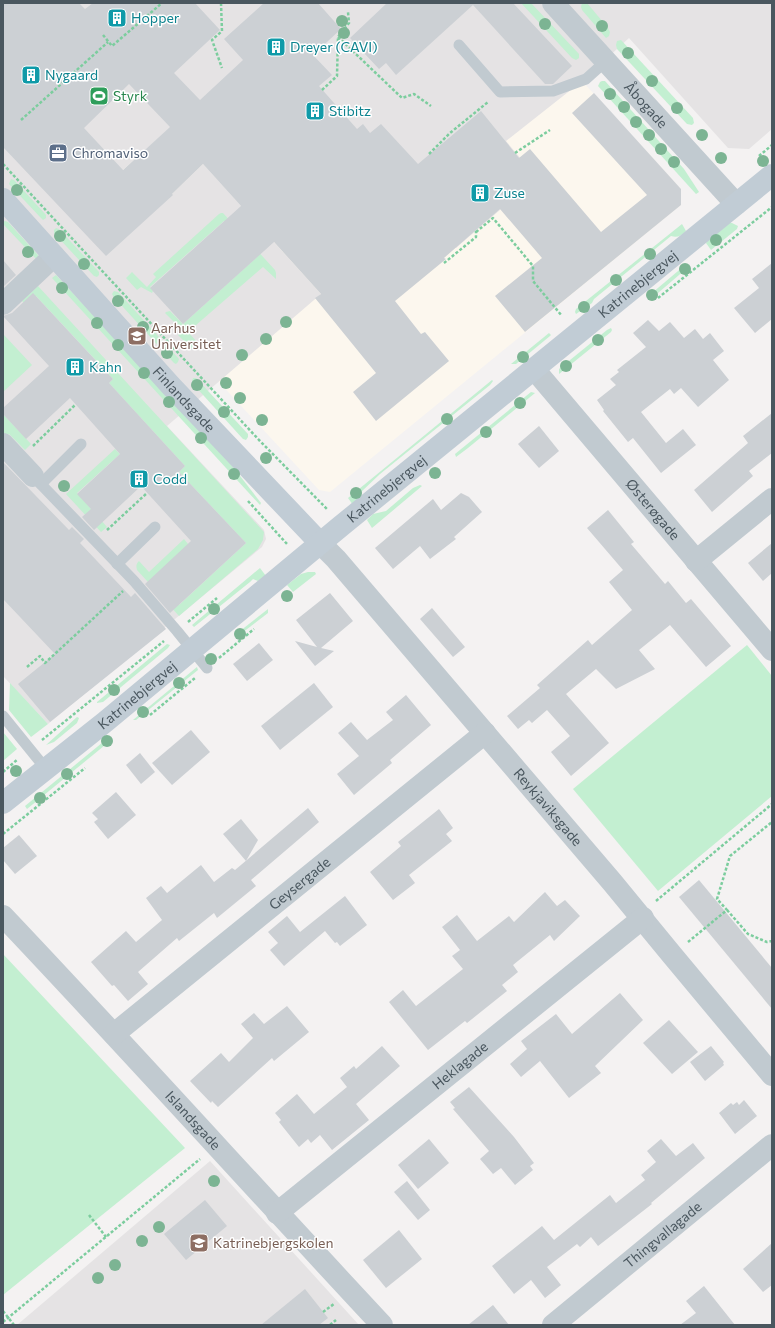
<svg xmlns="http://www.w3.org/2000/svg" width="775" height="1328" font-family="Commissioner,sans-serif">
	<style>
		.commercial { fill: #fcf7ee }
		.education { fill: #e5e3e4 }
		.green { fill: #c3efd1 }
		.building { fill: #ccd0d4; fill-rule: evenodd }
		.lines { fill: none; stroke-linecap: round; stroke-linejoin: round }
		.path { stroke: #7ccd9e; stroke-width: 2.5; stroke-dasharray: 3 2; stroke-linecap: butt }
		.lane { stroke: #c1cad0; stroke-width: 11 }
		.street { stroke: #c1cad0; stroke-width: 22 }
		.secondary { stroke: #c1ccd5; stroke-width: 22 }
		.tree { fill: #7cb493 }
		.labels { text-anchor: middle; stroke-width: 3; stroke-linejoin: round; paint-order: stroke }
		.culture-label { font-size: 14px; fill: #0d838f; stroke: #fff; text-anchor: start }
		.leisure-label { font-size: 14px; fill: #27864d; stroke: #fff; text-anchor: start }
		.street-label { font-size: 14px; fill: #4a575f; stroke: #fff }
		.service-label { font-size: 14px; fill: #4e5e75; stroke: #fff; text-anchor: start }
		.education-label { font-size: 14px; fill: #785e54; stroke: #fff; text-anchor: start }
	</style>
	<rect width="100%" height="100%" fill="#f4f2f2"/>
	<!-- commercial -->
	<polygon class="commercial" points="582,81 681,189 681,205 330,492 319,490 218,381 320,294 204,165 106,256 78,226 71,216 171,127 500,209 537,178 505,141"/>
	<!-- education -->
	<g class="education">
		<polygon points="3,3 772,3 772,129 749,149 728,148 629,38 582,81 506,141 537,178 456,248 423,209 171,127 71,216 172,194 203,164 321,294 167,426 264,530 266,539 262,547 48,724 3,676"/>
		<polygon points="210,1161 359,1325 17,1325"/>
	</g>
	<!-- green -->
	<g class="green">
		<polygon points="521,3 531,3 579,54 579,58 576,60 572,58"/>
		<polygon points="582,3 587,3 608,28 610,32 609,36 606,38 582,10 581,7"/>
		<polygon points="621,40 693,118 694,123 692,125 687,124 617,49 616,45 617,41"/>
		<polygon points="602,81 605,81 684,169 699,192 696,194 598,86 600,82"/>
		<polygon points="11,179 14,180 46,215 46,218 43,220 40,217 9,184"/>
		<polygon points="221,213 223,213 275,270 276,273 276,279 263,267 188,332 199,344 193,350 178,335 182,330 165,313 166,312 170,311 183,324 257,257 224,221 150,287 153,291 152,293 141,287 137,290 126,278 132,272 147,287 156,277 153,274 219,214"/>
		<polygon points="5,221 8,222 38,255 38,258 37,260 4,225 3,222"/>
		<polygon points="729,223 732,223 738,226 737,229 711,250 706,243 707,241"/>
		<path d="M682,224L686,231C681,236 677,238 671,236L594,299L592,303L576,314L575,312L576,309Z"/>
		<polygon points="56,228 59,229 99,272 99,275 97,277 94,276 54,233 54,230"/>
		<polygon points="684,266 687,267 686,269 651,299 650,295 652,293"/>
		<polygon points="56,275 230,463 261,503 260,505 52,278"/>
		<path d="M38,286L264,532L263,540L258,549L179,616L137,570C136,566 136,564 139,561L149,572L184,539L188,544L179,605L246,543L179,472L185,466L109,383L113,379L103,368L36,296L26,305L22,301Z"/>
		<polygon points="114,291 118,292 179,359 178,362 176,364 174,363 113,296 112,294"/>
		<polygon points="611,328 612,330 611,332 559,374 559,369 607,330"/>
		<polygon points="549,333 551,335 550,336 516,364 511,364"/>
		<polygon points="4,335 32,365 3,392 3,336"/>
		<polygon points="193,378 196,378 248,434 248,437 246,440 243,439 194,385 192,381"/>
		<polygon points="492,380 493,381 490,385 380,474 361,492 358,498 353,505 348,498"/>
		<polygon points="531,392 535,393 468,448 456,457 455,454"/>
		<polygon points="3,414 31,444 25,450 9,434 7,435 3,432"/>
		<polygon points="115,449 120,454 77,493 107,527 101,532 66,494"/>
		<polygon points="420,485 422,486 372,528 367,520 373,514 386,511 413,488"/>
		<polygon points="260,568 266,576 258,581 253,579 250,582 194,627 192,625"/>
		<polygon points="308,572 315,572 316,574 293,592 287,585 301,574"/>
		<polygon points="268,609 268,613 238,636 237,634 240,631"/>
		<polygon points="167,644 170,645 168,648 103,702 97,703 97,702"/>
		<polygon points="747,645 772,676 772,796 658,891 573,789"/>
		<polygon points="197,667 198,670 136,720 133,720"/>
		<polygon points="10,683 48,724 31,737 9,710"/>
		<polygon points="77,717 79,718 77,723 54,742 46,745"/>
		<polygon points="3,732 17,749 3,761"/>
		<polygon points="108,738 111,739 110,741 27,809 25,806"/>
		<polygon points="3,954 185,1148 3,1295"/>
	</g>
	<!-- building -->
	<g class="building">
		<path d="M3,3H79L85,9L93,3H195L220,30L174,73L200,100L243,60L224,39L264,3H318L341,29L313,55L332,75L319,86L357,129L363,124L370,133L381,124L418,164L481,111L519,158L530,149L601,232L647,195L572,113L594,93L681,189V205L525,332L495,296L542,258L500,209L444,258L446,259L395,301L421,334L425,332L449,361L376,421L353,392L376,373L315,298L321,294L274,242L183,324L150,288L241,206L203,164L172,194L173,195L106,256L3,147ZM129,84L170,127L123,170L84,128Z"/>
		<polygon points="387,3 513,3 572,66 553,84 545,84 473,5 396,75 386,63 379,69 350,38"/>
		<polygon points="3,260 16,275 3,287"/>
		<polygon points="772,263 772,319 755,333 734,308 759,288 752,279"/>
		<polygon points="33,293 113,379 109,383 185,466 179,472 246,543 170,613 145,584 191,541 141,486 94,530 82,517 91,509 77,494 120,454 70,398 26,439 3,414 3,408 49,366 3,316 12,313"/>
		<polygon points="648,320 659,331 670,322 684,338 695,329 703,339 710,333 724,351 713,360 729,380 698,407 681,388 674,394 670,389 641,412 666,443 683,429 696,445 661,473 633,438 628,442 603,411 604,410 597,400 616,385 610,379 619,372 617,370 646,347 633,333"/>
		<polygon points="772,413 772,453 749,471 753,476 712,512 694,490 748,443 743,436"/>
		<polygon points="539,426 559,451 539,468 518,444"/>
		<polygon points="3,462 69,530 72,527 84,539 80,543 131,597 135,593 166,629 50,722 18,684 55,654 3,599"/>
		<polygon points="461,493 469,497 482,512 454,537 456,539 430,559 420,546 393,569 375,548 433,499 441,510"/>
		<polygon points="608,510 634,542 631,544 665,584 668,581 686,603 691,599 731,646 706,667 670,625 639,650 655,669 616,689 596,669 566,694 609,743 571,776 551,752 570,736 547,710 532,723 529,720 518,729 507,716 540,688 537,685 588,640 592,645 632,610 609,582 623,570 587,528"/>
		<polygon points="772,543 772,573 763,581 748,563"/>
		<polygon points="330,593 353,621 321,648 334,651 315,666 295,641 317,647 296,620"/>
		<polygon points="432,608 465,647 453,657 420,619"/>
		<polygon points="259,643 273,660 247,681 233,664"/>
		<polygon points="314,683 333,707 280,750 261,726"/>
		<polygon points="406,695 431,725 390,760 392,763 354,795 337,774 359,756 338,733 351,722 367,740 393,720 386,712"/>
		<polygon points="191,730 210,752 172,785 152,763"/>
		<polygon points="140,753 155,772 141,784 126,765"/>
		<polygon points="116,792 136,815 108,839 94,822 98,819 92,813"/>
		<polygon points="308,808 319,822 251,880 256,886 217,918 214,913 179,941 177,938 138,972 148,984 128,1001 114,985 112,986 91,962 126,931 136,942 162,920 146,898 161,886 167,893 201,865 214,882 232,868 235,870"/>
		<polygon points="439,809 453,828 446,834 452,841 409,875 415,883 393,900 370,872 401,846 398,842"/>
		<polygon points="241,819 258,840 246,861 223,834"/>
		<polygon points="19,835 37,856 15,874 3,860 3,848"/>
		<polygon points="699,880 772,968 772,1009 679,897"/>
		<polygon points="545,892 557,906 565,900 580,916 554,941 550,935 513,965 518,972 502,985 507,991 467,1023 465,1021 428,1050 389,1002 403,990 416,1006 463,969 452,956 460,950 442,927 457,915 477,941 509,916 514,922"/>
		<polygon points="345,896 367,925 340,946 337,942 335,943 325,931 284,966 270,950 278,943 268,932 287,916 300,932"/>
		<polygon points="620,993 643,1020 595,1066 601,1073 569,1098 540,1061 521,1077 510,1064 527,1049 521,1041 556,1014 572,1034"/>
		<polygon points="287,1006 309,1032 274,1061 272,1058 218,1107 212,1101 211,1103 190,1081 221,1053 229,1062 253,1038 241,1024 254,1013 264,1024"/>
		<polygon points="669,1020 698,1052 672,1074 643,1043"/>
		<polygon points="382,1046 400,1066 356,1104 369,1120 332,1150 320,1135 311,1143 308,1139 299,1147 279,1122 281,1120 275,1113 297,1094 314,1114 347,1087 340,1078 354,1066 356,1069"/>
		<polygon points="711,1046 724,1062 723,1063 724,1065 705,1081 690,1062"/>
		<polygon points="469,1087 514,1137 534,1163 530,1166 533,1170 515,1185 501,1168 493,1174 480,1159 489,1151 453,1109 455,1108 450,1102"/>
		<polygon points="744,1100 757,1116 735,1134 719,1113 731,1103 733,1105 737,1102 739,1105"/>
		<polygon points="429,1139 449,1163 418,1189 398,1165"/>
		<polygon points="661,1139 676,1156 693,1143 705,1158 651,1203 652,1204 598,1246 591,1237 580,1247 577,1244 547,1267 561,1285 545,1298 531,1280 514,1294 492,1266 542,1226 554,1240 610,1195 616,1203 645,1180 641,1175 656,1162 647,1151"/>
		<polygon points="407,1181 430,1210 418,1220 394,1192"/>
		<polygon points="205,1200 227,1226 186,1260 164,1234"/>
		<polygon points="399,1230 422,1259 386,1288 363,1260"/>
		<polygon points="772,1243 772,1285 763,1292 743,1269"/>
		<polygon points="704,1286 735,1325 680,1325 696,1313 686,1301"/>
		<polygon points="305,1289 328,1318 319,1325 261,1325"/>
		<polygon points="493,1305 509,1325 468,1325"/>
	</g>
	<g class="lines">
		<!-- path -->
		<g class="path">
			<polyline points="221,3 222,31 212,40 222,68"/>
			<polyline points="103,35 112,46 162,3"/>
			<polyline points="338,37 402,98 414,94 431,106"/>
			<polyline points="322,90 337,76 338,37 349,23 348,12"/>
			<polyline points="21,120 108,42"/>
			<polyline points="515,153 550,130"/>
			<polyline points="429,154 450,133 488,102"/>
			<polyline points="759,156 772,145"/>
			<polyline points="3,164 259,440 327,509"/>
			<polyline points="476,232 493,218 533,266 533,281 562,316"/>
			<polyline points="444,263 476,237 476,231"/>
			<polyline points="658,298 772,207"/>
			<polyline points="33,446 75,405"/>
			<polyline points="248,501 287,544"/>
			<polyline points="107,530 147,493"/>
			<polyline points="188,622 217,598"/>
			<polyline points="219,658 254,629"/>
			<polyline points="27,667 40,656 45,663 123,591"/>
			<polyline points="150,715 195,678"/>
			<polyline points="42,740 164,641"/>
			<polyline points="3,772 18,759"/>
			<polyline points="3,834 85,768"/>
			<polyline points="656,901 772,804"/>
			<polyline points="727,910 748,934 767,942 772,941"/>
			<polyline points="688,942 727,910 717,899 730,856 772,822"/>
			<polyline points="89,1215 106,1237"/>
			<polyline points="3,1311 14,1325"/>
			<polyline points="323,1312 334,1304"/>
			<polyline points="3,1322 200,1159"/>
			<polyline points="330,1325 336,1320"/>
		</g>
		<!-- lane -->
		<g class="lane">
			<polyline points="459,45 500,92 553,91 586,79 606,61"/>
			<polyline points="33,476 134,581 177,631 207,668"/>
			<polyline points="41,484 81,444"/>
			<polyline points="117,564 155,527"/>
			<polyline points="3,716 46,769"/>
		</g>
		<!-- street -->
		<g class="street">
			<path id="s1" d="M553,3L736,204"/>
			<polyline points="3,304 54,256"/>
			<path id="s2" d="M534,369L772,650"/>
			<polyline points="3,444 33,476"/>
			<path id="s3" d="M320,543L336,559L612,882L672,955L772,1075"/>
			<polyline points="696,561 772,499"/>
			<path id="s4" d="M3,916C131,1051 255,1189 382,1325"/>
			<path id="s5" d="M114,1034L485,733"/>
			<path id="s6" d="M277,1213L643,918"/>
			<path id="s7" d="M553,1325L772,1145"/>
		</g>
		<!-- secondary -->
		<g class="secondary">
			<path id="s8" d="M3,199L171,386L320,543"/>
			<path id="s9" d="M3,803L105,722L341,526L772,175"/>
		</g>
	</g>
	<!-- trees -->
	<g class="tree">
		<circle cx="342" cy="21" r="6"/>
		<circle cx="545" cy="24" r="6"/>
		<circle cx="602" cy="26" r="6"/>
		<circle cx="344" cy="33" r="6"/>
		<circle cx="628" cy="53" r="6"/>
		<circle cx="652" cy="81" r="6"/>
		<circle cx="610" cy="94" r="6"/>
		<circle cx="624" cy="107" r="6"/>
		<circle cx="677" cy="108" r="6"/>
		<circle cx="636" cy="122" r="6"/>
		<circle cx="649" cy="135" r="6"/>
		<circle cx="702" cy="135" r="6"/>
		<circle cx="661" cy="149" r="6"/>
		<circle cx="721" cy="158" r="6"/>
		<circle cx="763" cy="161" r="6"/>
		<circle cx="674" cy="162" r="6"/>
		<circle cx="17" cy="190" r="6"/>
		<circle cx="60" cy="236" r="6"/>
		<circle cx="716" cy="240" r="6"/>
		<circle cx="28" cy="252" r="6"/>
		<circle cx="650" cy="254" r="6"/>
		<circle cx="84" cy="264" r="6"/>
		<circle cx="685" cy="269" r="6"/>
		<circle cx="616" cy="280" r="6"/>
		<circle cx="62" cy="288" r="6"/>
		<circle cx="652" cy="295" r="6"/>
		<circle cx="118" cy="301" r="6"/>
		<circle cx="584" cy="307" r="6"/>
		<circle cx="286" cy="322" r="6"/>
		<circle cx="97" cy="323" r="6"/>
		<circle cx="143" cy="327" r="6"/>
		<circle cx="266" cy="339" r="6"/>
		<circle cx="598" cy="340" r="6"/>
		<circle cx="118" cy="345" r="6"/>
		<circle cx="167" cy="353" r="6"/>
		<circle cx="242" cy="355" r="6"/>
		<circle cx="523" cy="357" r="6"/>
		<circle cx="566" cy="366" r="6"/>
		<circle cx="144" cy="373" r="6"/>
		<circle cx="226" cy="383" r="6"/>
		<circle cx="197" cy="385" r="6"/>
		<circle cx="240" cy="398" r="6"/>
		<circle cx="169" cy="402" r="6"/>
		<circle cx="520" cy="403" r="6"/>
		<circle cx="224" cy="412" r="6"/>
		<circle cx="447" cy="419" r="6"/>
		<circle cx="262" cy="420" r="6"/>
		<circle cx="486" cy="432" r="6"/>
		<circle cx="201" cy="438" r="6"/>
		<circle cx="266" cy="458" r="6"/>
		<circle cx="435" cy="473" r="6"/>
		<circle cx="234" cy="474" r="6"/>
		<circle cx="64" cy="486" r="6"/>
		<circle cx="356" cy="493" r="6"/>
		<circle cx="287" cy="596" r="6"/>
		<circle cx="214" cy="609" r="6"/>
		<circle cx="240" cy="634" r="6"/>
		<circle cx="211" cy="659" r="6"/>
		<circle cx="179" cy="683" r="6"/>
		<circle cx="114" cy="690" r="6"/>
		<circle cx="143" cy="712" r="6"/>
		<circle cx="107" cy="741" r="6"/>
		<circle cx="16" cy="771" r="6"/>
		<circle cx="67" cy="774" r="6"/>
		<circle cx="40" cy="798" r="6"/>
		<circle cx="214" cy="1181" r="6"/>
		<circle cx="159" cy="1227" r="6"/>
		<circle cx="142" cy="1241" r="6"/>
		<circle cx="115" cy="1265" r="6"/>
		<circle cx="98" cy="1278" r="6"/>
	</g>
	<!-- icons -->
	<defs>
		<symbol id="building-square" viewBox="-11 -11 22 22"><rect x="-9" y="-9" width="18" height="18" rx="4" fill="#0f9aa8" stroke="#fff"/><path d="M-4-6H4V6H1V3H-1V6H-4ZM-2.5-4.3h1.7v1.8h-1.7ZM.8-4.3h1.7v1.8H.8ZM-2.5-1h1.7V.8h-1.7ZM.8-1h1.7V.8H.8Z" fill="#fff"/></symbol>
		<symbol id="stadium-square" viewBox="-11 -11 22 22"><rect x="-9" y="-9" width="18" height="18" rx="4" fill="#2e9e5b" stroke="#fff"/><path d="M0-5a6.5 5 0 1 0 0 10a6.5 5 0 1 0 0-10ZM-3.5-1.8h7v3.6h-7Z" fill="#fff"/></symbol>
		<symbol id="office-square" viewBox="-11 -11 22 22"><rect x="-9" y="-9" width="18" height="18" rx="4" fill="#5c6f8a" stroke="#fff"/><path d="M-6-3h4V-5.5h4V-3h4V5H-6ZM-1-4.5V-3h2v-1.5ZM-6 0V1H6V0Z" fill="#fff"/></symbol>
		<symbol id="university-square" viewBox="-11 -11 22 22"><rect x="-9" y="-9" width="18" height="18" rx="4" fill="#8d6e63" stroke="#fff"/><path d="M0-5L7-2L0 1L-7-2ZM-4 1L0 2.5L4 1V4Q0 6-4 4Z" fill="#fff"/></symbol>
		<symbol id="school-square" viewBox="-11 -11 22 22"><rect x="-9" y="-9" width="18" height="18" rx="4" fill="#8d6e63" stroke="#fff"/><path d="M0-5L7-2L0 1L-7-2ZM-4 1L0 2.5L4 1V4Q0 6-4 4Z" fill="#fff"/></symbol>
	</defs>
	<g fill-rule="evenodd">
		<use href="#building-square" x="106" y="7" width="22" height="22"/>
		<use href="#building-square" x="265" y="36" width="22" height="22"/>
		<use href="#building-square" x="20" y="64" width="22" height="22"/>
		<use href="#stadium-square" x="88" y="85" width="22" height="22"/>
		<use href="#building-square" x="304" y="100" width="22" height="22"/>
		<use href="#office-square" x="47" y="142" width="22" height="22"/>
		<use href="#building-square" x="469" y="182" width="22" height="22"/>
		<use href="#university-square" x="126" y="325" width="22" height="22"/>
		<use href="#building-square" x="64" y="356" width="22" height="22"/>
		<use href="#building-square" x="128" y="468" width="22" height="22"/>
		<use href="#school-square" x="188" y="1232" width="22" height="22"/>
	</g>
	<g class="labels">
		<!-- culture labels -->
		<g class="culture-label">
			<text x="131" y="23">Hopper</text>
			<text x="290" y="52">Dreyer (CAVI)</text>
			<text x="45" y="80">Nygaard</text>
			<text x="329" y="116">Stibitz</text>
			<text x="494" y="198">Zuse</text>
			<text x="89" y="372">Kahn</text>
			<text x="153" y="484">Codd</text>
		</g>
		<!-- leisure labels -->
		<g class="leisure-label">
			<text x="113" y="101">Styrk</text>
		</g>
		<!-- street labels -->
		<g class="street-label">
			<text dy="5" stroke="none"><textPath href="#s1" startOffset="138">Åbogade</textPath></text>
			<text dy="5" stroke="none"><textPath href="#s9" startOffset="820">Katrinebjergvej</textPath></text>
			<text dy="5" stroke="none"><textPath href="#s8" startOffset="270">Finlandsgade</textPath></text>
			<text dy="5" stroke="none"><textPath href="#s9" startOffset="496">Katrinebjergvej</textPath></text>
			<text dy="5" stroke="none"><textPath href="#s2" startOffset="184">Østerøgade</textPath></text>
			<text dy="5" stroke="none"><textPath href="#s9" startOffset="172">Katrinebjergvej</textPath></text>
			<text dy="5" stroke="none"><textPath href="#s3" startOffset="349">Reykjaviksgade</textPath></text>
			<text dy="5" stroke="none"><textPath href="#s5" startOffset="239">Geysergade</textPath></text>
			<text dy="5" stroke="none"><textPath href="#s6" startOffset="235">Heklagade</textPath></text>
			<text dy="5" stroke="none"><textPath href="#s4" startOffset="279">Islandsgade</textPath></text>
			<text dy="5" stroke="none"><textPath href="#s7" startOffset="142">Thingvallagade</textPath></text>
		</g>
		<!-- service labels -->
		<g class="service-label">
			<text x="72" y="158">Chromaviso</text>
		</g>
		<!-- education labels -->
		<g class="education-label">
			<text x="151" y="333">Aarhus<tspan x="151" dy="16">Universitet</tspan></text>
			<text x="213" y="1248">Katrinebjergskolen</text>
		</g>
	</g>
	<!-- border -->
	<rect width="775" height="1328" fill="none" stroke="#4a575f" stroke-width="8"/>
</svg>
